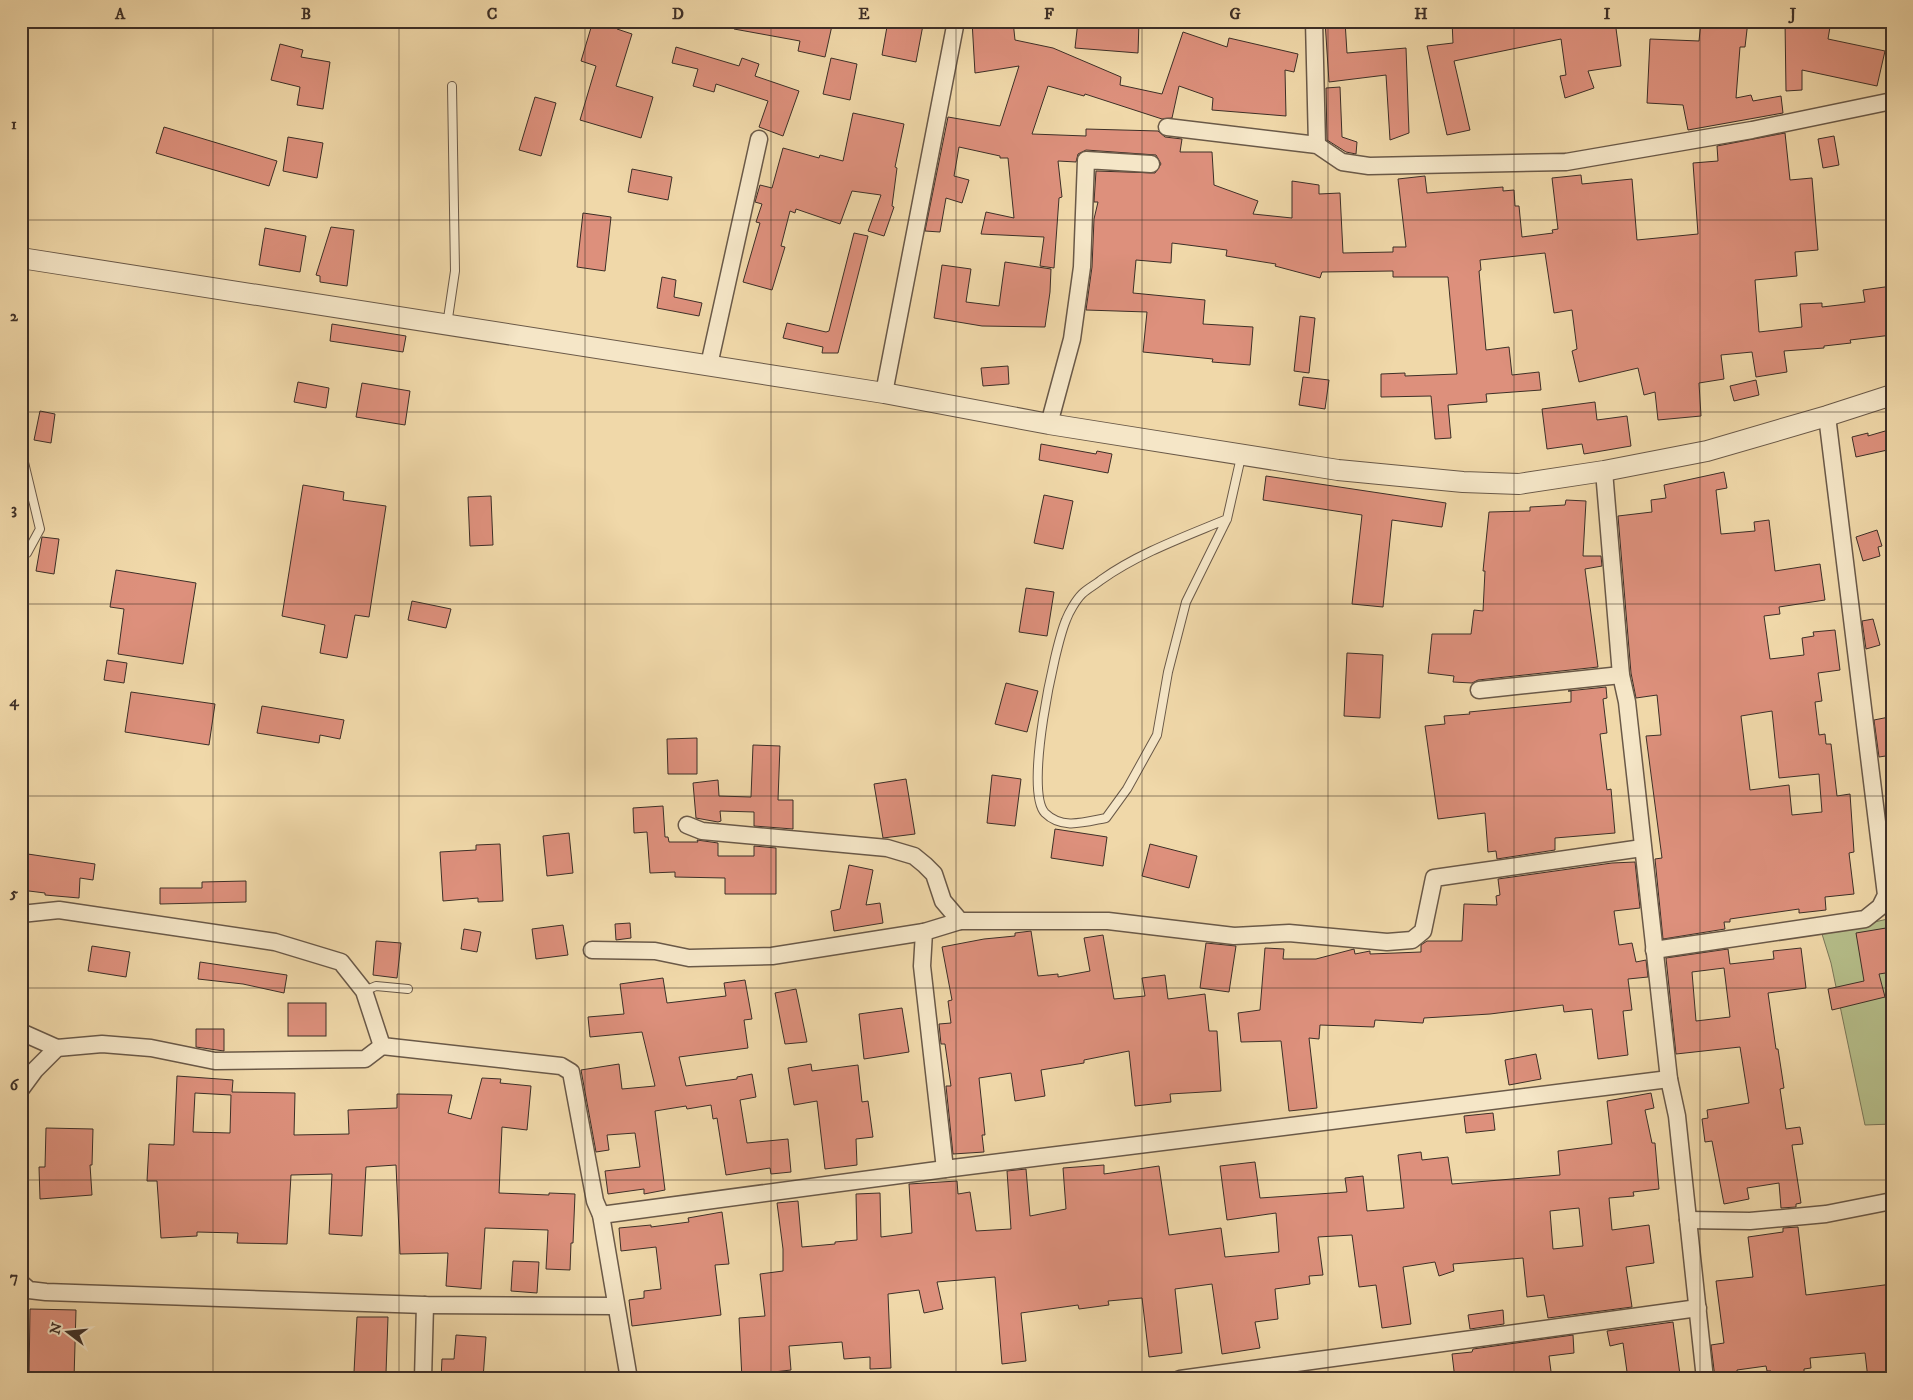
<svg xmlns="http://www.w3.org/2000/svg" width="1913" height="1400" font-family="'IM FELL DW Pica',serif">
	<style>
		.green { fill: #b6bf8b; stroke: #7a7759 }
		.building { fill: #dd907c; stroke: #3d2f27; fill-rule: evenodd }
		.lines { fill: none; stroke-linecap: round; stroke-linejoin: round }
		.service-casing { stroke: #6a5948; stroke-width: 10 }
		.minor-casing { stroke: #6a5948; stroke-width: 19 }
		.tertiary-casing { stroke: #6a5948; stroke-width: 22 }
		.service { stroke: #f5e6c7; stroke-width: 8 }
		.minor { stroke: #f5e6c7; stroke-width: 16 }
		.tertiary { stroke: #f5e6c7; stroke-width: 20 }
		.grid { fill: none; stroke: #3d2f27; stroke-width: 1; stroke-opacity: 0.55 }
		.neatline { fill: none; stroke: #3d2f27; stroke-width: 2 }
		.grid-label { font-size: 16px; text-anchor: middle; font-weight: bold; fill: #3d2f27 }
	</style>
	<rect width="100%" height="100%" fill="#f0d8a9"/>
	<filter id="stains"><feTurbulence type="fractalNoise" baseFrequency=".004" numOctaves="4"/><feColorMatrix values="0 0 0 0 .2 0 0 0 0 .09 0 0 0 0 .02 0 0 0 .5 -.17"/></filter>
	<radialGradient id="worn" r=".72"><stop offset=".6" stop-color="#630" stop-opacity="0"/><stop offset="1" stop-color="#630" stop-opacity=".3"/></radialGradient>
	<!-- green -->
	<polygon class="green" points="1892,918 1892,1124 1865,1125 1831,963 1822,934"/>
	<!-- building -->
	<g class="building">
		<polygon points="593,21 619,21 617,29 632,34 616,86 653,97 641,138 580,120 596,66 581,61"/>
		<polygon points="735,21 833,21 825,57 798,51 800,41 734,29"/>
		<polygon points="888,21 923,25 916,62 882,55"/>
		<polygon points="972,21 1013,21 1015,40 1053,48 1121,77 1120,85 1162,94 1183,32 1227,47 1229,38 1298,54 1294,72 1285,70 1286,116 1212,110 1213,98 1179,86 1172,118 1162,119 1085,94 1084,96 1048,86 1032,134 1086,136 1086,129 1158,131 1165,137 1182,139 1180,152 1212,152 1214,185 1258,201 1253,214 1292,218 1292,181 1319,185 1319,194 1340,193 1343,253 1393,252 1393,247 1406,247 1398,179 1425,176 1427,193 1503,187 1503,191 1514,190 1515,206 1519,206 1522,237 1553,233 1552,230 1558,229 1552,178 1581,175 1582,184 1632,179 1637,240 1698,234 1693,163 1718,161 1717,146 1785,133 1790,180 1812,178 1818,250 1795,252 1797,276 1755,280 1759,332 1802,327 1800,304 1822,303 1822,307 1865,302 1863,290 1892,286 1892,335 1850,340 1851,343 1824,346 1824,348 1784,351 1787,372 1756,377 1752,352 1721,355 1724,379 1699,383 1701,416 1658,420 1655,392 1644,395 1638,368 1579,382 1572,351 1577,349 1572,310 1554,313 1545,253 1480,260 1481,270 1479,271 1486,350 1509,347 1512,375 1539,372 1541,390 1486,394 1487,402 1448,405 1451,438 1435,439 1431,396 1381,397 1381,374 1405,373 1405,376 1457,374 1448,277 1393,277 1393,271 1322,272 1320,278 1275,266 1276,264 1226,256 1227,250 1172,243 1171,263 1136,260 1133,293 1205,300 1203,324 1253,327 1250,365 1212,362 1213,359 1143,352 1147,312 1086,310 1092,267 1094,219 1098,202 1094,202 1096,171 1155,173 1161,164 1156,155 1086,150 1078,154 1076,162 1058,161 1062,197 1059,198 1054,268 1040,266 1044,237 981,234 986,212 1014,218 1008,158 1000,158 1000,156 959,147 954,176 969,180 962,203 946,198 940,232 925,231 948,117 1000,126 1019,66 975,73"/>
		<polygon points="1078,21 1139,21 1138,53 1075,48"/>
		<polygon points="1325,21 1345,21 1347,53 1406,48 1409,133 1390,140 1386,75 1329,82"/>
		<polygon points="1452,21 1615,21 1621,66 1588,71 1594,88 1565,98 1560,76 1566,75 1561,39 1454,61 1470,130 1447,135 1427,46 1453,43"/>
		<polygon points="1701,21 1748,21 1745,47 1740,47 1736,98 1751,95 1753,101 1781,96 1783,113 1688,130 1683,105 1647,103 1650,39 1699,41"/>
		<polygon points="1785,21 1831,21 1828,39 1885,51 1877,86 1802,70 1802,90 1786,91"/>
		<polygon points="280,44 303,50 301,57 330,62 323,109 297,105 300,87 271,80"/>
		<polygon points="676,47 739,66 742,58 759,64 755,76 799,91 783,136 759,127 768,101 716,84 714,92 693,86 698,69 672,63"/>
		<polygon points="831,58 857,64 850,100 823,94"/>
		<polygon points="1340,87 1342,137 1357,142 1356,154 1346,152 1327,140 1326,88"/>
		<polygon points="535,97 556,103 541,156 519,150"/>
		<polygon points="853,113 904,124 895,167 897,168 892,206 894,207 884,236 868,231 881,195 852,191 840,224 796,209 795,213 790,211 781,246 785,247 772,290 743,282 760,223 756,222 762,204 755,202 760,185 772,188 783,148 819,158 820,155 843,161"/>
		<polygon points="164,127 277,161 269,186 156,153"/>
		<polygon points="1834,136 1839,165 1823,168 1818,139"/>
		<polygon points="288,137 323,143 317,178 283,171"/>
		<polygon points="632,169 672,177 668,200 628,192"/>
		<polygon points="583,213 611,217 605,271 577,267"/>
		<polygon points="331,227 354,230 347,286 320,282 320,276 316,275"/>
		<polygon points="265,228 306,236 300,272 259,265"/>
		<polygon points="854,233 868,236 838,353 822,353 823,347 783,338 787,323 826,332 829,331"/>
		<polygon points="1005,262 1051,269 1050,292 1045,327 982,326 934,318 942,265 971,269 966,302 999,306"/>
		<polygon points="662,277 676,280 674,297 702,303 699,316 657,308"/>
		<polygon points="1300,316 1315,318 1309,373 1294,371"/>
		<polygon points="332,324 406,336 403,352 330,341"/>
		<polygon points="1008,366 1009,384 983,386 981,368"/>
		<polygon points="1303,377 1329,380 1325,409 1299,405"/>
		<polygon points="1756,380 1759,395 1734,401 1730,386"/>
		<polygon points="298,382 329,388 326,408 294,402"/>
		<polygon points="362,383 410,391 405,425 356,417"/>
		<polygon points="1595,402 1597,420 1627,416 1631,446 1584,454 1582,444 1547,449 1542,409"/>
		<polygon points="40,411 55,414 51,443 34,440"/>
		<polygon points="1892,429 1892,449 1856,457 1852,437 1868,433 1868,436"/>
		<polygon points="1041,444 1096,454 1097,451 1112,454 1108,473 1039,460"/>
		<path d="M1724,472L1727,488L1716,490L1721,534L1755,531L1754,522L1769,520L1775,571L1820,564L1825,600L1779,607L1780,614L1764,616L1770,659L1804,655L1802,638L1814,636L1813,632L1835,630L1840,670L1818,673L1822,701L1815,702L1819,735L1825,734L1826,744H1831L1837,796L1850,794L1854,852L1849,853L1854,894L1825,897L1826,910L1799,913V909L1730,919V922H1724L1725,929L1663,939L1655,859L1662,858L1646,736L1661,735L1657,695L1636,698L1631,673L1618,516L1652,512L1651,500L1666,498L1664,485ZM1772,711L1779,778L1819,774L1822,812L1792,815L1789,785L1750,790L1741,716Z"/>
		<polygon points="1266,476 1446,503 1442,527 1392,520 1383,607 1352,604 1362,515 1263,500"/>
		<polygon points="303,485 344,492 343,500 386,506 369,617 355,615 347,658 320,653 325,625 282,616"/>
		<polygon points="1044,495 1073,501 1063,549 1034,543"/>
		<polygon points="491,496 493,545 470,546 468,497"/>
		<polygon points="1566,500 1586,501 1583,556 1601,556 1602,566 1585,569 1598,667 1478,680 1472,683 1453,682 1454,676 1428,673 1432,634 1471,634 1474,610 1483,611 1485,571 1483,571 1489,512 1530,511 1530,507 1565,505"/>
		<polygon points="1877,530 1882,546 1878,547 1880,556 1863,561 1856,537"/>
		<polygon points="42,537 59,539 54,574 36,571"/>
		<polygon points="116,570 196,583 183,664 118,654 124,609 110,607"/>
		<polygon points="1026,588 1054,592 1047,636 1019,632"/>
		<polygon points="412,601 451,609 446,628 408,620"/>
		<polygon points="1873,619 1880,645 1866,649 1862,621"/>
		<polygon points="1347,653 1383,655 1380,718 1344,716"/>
		<polygon points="107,660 127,663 124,683 104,680"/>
		<polygon points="1006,683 1038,691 1027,732 995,724"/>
		<polygon points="1606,687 1607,698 1603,699 1607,733 1600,734 1607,790 1611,789 1615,833 1555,838 1555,850 1497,859 1496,851 1488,852 1485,813 1438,819 1425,726 1445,724 1444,716 1470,714 1469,712 1571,702 1571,691 1568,691"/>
		<polygon points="131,692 215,704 209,745 125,732"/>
		<polygon points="262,706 344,720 340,739 320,735 319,743 257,733"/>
		<polygon points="1889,717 1892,755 1879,757 1874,720"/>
		<polygon points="697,738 697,774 668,774 667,739"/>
		<polygon points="753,745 780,746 778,800 793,800 793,829 754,826 754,812 720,811 721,821 718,822 696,818 693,783 718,780 719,796 751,797"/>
		<polygon points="992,775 1021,779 1015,826 987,823"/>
		<polygon points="906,779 915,834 883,838 874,784"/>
		<polygon points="663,806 665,837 668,837 669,842 698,842 697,840 718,843 718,856 754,856 754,846 776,848 776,894 725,894 725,878 675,877 675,872 650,873 647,832 634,833 633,808"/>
		<polygon points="1055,829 1107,837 1103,866 1051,858"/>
		<polygon points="569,833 573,873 547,876 543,836"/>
		<polygon points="500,844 503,901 478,902 478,898 443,901 440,852 476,850 476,845"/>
		<polygon points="1150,844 1197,856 1189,888 1142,876"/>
		<polygon points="21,853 95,864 93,880 80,878 79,898 45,895 45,893 21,890"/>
		<polygon points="1635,862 1640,908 1614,911 1619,945 1632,943 1636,962 1646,960 1648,977 1628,979 1632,1010 1623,1011 1628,1055 1598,1059 1592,1009 1564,1012 1563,1005 1490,1014 1424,1018 1423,1023 1375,1020 1374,1027 1320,1025 1319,1039 1309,1038 1317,1108 1289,1111 1281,1041 1241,1042 1238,1013 1260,1010 1265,948 1284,949 1283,959 1316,959 1354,949 1355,954 1370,951 1370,954 1421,952 1421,945 1427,941 1462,941 1464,904 1497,905 1496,896 1500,895 1498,879 1612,863"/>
		<polygon points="849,865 873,870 866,905 880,903 883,923 834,931 831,911 840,909"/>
		<polygon points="246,881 246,902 160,904 160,888 202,888 202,882"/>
		<polygon points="630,923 631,938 616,940 615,924"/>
		<polygon points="563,925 568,955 536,959 532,929"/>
		<polygon points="1886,928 1892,972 1879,974 1885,997 1832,1010 1828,989 1864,981 1856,933"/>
		<polygon points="464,929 481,932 477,952 461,949"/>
		<polygon points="1031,931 1038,976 1058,974 1058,977 1090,971 1084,938 1103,935 1114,999 1145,996 1142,978 1165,975 1168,999 1205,994 1209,1031 1217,1031 1221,1091 1170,1094 1171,1102 1135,1106 1129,1051 1084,1060 1084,1063 1041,1070 1045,1096 1015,1101 1011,1073 979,1078 985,1135 982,1135 984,1152 953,1154 946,1086 951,1086 945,1044 941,1044 939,1024 951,1023 948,1001 952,1000 942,947 984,939 1015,936 1015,933"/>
		<polygon points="376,941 401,943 397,978 373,975"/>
		<polygon points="1206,943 1236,946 1229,992 1200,988"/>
		<polygon points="92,946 130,952 126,977 88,971"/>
		<path d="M1801,948L1806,988L1768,993L1776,1049H1778L1784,1088L1780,1089L1786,1129L1800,1127L1803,1144L1792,1145L1801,1203L1796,1204V1207L1781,1208L1779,1183L1747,1188L1749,1199L1724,1204L1712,1141L1705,1142L1702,1119L1708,1118L1707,1110L1749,1103L1740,1047L1676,1054L1666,958L1728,949L1730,964L1774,959L1773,951ZM1724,968L1730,1017L1696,1021L1692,972Z"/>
		<polygon points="200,962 287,975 284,993 243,984 198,979"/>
		<polygon points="663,978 667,1003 726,996 724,983 745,980 752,1019 744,1020 748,1048 679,1057 686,1086 737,1079 737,1077 752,1074 756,1097 740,1100 747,1143 788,1139 791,1172 771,1174 770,1168 726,1175 717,1118 713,1119 711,1105 687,1109 686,1106 655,1111 665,1190 644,1194 644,1189 608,1194 605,1171 640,1167 635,1133 607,1135 609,1150 596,1152 581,1070 619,1064 622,1089 655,1086 642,1032 590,1037 588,1017 624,1014 620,984"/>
		<polygon points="796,989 807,1042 785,1044 775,993"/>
		<rect x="288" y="1003" width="38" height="33"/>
		<polygon points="902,1008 909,1052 864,1059 859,1014"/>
		<polygon points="196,1029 224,1029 224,1051 196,1047"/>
		<polygon points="1536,1054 1541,1079 1509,1085 1505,1060"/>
		<polygon points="811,1064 812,1071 858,1065 862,1102 868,1101 873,1137 856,1139 857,1165 825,1169 817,1101 794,1105 788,1068"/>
		<path d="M177,1076L233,1080L232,1092L295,1093L294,1135L349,1134L348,1110L397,1108V1094L452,1095L448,1113L471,1119L482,1078L501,1079L500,1083L531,1086L527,1130L502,1127L499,1193L549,1195V1193L575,1194L573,1243H571L570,1270L546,1269L548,1230L485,1228L481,1289L446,1286L448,1253L400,1254L396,1165L366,1167L362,1236L329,1234L332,1174L291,1175L287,1244L237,1243L238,1233L197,1232V1236L161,1238L157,1181H147L149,1144L174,1145ZM195,1093L231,1095L230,1133L193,1132Z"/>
		<path d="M1651,1093L1654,1108L1645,1110L1652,1143H1655L1659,1189L1633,1192L1634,1196L1609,1198L1612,1230L1649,1225L1654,1263L1626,1267L1632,1307L1548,1318L1544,1295L1527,1297L1523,1258L1453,1264L1454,1271L1439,1276L1435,1262L1403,1267L1411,1324L1382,1328L1376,1285L1359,1287L1352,1235L1318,1237L1323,1275L1309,1276L1310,1284L1275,1289L1278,1319L1255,1322L1260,1348L1222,1354L1212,1284L1175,1289L1182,1353L1149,1357L1142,1298L1108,1301L1109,1305L1079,1309L1078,1305L1021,1313L1026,1361L1002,1364L995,1277L937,1282L943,1309L924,1313L919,1290L888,1294L891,1368L870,1369V1357L844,1359L842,1342L789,1346L791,1370L765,1373L766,1379H742L739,1318L765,1316L760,1274L783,1271V1249L777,1203L798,1201L802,1247L835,1244V1242L857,1240L856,1194L880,1193L881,1237L912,1233L909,1184L957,1181L958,1194L970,1192L976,1231L1011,1229L1007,1171L1026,1169L1030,1216L1066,1209L1063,1168L1104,1165V1174L1159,1166L1169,1235L1221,1228L1225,1257L1279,1252L1276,1213L1227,1220L1220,1166L1255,1162L1260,1198L1347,1192L1345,1178L1363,1176L1367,1211L1404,1208L1398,1155L1421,1152L1422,1160L1448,1157L1452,1184L1560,1175L1558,1151L1612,1144L1607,1101ZM1579,1208L1583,1246L1553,1249L1550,1211Z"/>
		<polygon points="1493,1113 1495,1130 1466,1133 1464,1116"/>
		<polygon points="46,1128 93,1129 92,1165 90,1165 92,1195 40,1199 39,1167 45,1167"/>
		<polygon points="722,1212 729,1264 715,1265 721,1315 632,1326 629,1300 644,1298 644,1291 661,1289 656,1247 621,1251 619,1228 651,1225 651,1227 689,1222 688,1218"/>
		<polygon points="1798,1227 1806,1295 1892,1284 1892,1379 1868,1379 1865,1353 1810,1358 1811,1368 1804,1369 1804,1379 1771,1379 1771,1371 1767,1371 1766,1366 1737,1370 1737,1375 1715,1378 1711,1345 1724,1343 1716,1281 1753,1277 1748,1237 1783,1232 1783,1228"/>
		<polygon points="513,1261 539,1262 537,1293 511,1291"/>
		<polygon points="30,1309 76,1310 74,1379 29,1379"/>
		<polygon points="1503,1310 1504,1324 1470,1329 1468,1315"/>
		<polygon points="357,1317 388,1317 386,1373 354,1372"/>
		<polygon points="1673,1322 1680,1375 1654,1379 1628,1379 1623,1343 1610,1346 1607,1331"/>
		<polygon points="456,1335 486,1337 483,1379 441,1379 442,1359 454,1359"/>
		<polygon points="1573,1335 1574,1353 1549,1356 1552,1379 1455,1379 1452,1354 1472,1352 1473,1349"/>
	</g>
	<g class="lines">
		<defs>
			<g id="service">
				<polyline points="447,325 455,271 452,86"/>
				<polyline points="21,450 40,529 27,553"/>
				<path d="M1227,519C1184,537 1139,553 1101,580C1095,585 1087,589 1082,594C1076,600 1069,612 1066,620C1054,649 1024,791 1045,813C1062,830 1085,822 1106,818L1127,789L1157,735L1168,672L1186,602L1227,519L1241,457"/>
				<polyline points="364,991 376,986 408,989"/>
			</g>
			<g id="minor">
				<polyline points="1314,21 1317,145"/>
				<polyline points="1167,127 1317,145 1342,162 1369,166 1566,162 1752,130 1892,101"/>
				<polyline points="709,365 759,139"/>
				<polyline points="884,393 956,21"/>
				<polyline points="1049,424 1072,339 1082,267 1086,160 1151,164"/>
				<polyline points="1604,471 1621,675 1627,702 1669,1079 1677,1116 1705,1379"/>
				<polyline points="1479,690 1621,675"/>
				<polyline points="687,825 702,831 887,848 914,856 925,865 934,874 943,901 960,921 1108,921 1234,936 1289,933 1387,942 1412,940 1423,931 1434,878 1642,848"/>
				<polyline points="21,914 59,910 275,942 341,962 364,991 382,1046"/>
				<polyline points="592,950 655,951 689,958 772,956 924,932"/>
				<polyline points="1654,950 1865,919 1880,907 1886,895 1827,416"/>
				<polyline points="21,1032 57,1048"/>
				<polyline points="21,1089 35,1070 57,1048 102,1044 151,1048 215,1061 365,1059 382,1046 561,1066 571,1072 595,1201 601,1215 629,1379"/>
				<polyline points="945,1169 922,966 924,932 960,921"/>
				<polyline points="601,1215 945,1169 1669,1079"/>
				<polyline points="1688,1220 1750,1221 1826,1214 1892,1201"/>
				<polyline points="21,1283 29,1290 46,1292 425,1305 616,1306"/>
				<polyline points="423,1379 425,1305"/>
				<polyline points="1180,1379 1698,1308"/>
			</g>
			<polyline id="tertiary" points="21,258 884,393 1049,424 1338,470 1463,482 1519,484 1604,471 1707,451 1827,416 1892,395"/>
		</defs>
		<!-- service casing -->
		<use href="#service" class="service-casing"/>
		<!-- minor casing -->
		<use href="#minor" class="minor-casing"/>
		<!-- tertiary casing -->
		<use href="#tertiary" class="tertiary-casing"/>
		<!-- service -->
		<use href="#service" class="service"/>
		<!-- minor -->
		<use href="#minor" class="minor"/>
		<!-- tertiary -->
		<use href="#tertiary" class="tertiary"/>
	</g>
	<!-- grid -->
	<path class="grid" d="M213,21V1379M399,21V1379M585,21V1379M771,21V1379M956,21V1379M1142,21V1379M1328,21V1379M1514,21V1379M1700,21V1379M21,220H1892M21,412H1892M21,604H1892M21,796H1892M21,988H1892M21,1180H1892"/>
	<!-- margin -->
	<rect width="1913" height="1400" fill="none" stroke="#f0d8a9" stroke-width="55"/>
	<!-- north arrow -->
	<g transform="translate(68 1332) rotate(286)" stroke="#f5e6c7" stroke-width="4" paint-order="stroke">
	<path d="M0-4L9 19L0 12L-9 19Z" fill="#3d2f27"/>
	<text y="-8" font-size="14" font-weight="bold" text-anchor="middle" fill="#3d2f27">N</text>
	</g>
	<rect x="28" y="28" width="1858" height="1344" class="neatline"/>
	<g class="grid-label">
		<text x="120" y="19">A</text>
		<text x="306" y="19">B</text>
		<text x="492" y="19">C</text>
		<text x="678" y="19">D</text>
		<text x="864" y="19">E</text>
		<text x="1049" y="19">F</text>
		<text x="1235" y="19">G</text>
		<text x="1421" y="19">H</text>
		<text x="1607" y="19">I</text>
		<text x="1793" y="19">J</text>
		<text x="14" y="129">1</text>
		<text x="14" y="321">2</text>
		<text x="14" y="514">3</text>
		<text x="14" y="706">4</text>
		<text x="14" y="898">5</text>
		<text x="14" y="1090">6</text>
		<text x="14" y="1282">7</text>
	</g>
	<rect width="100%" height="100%" filter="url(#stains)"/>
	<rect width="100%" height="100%" fill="url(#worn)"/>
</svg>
